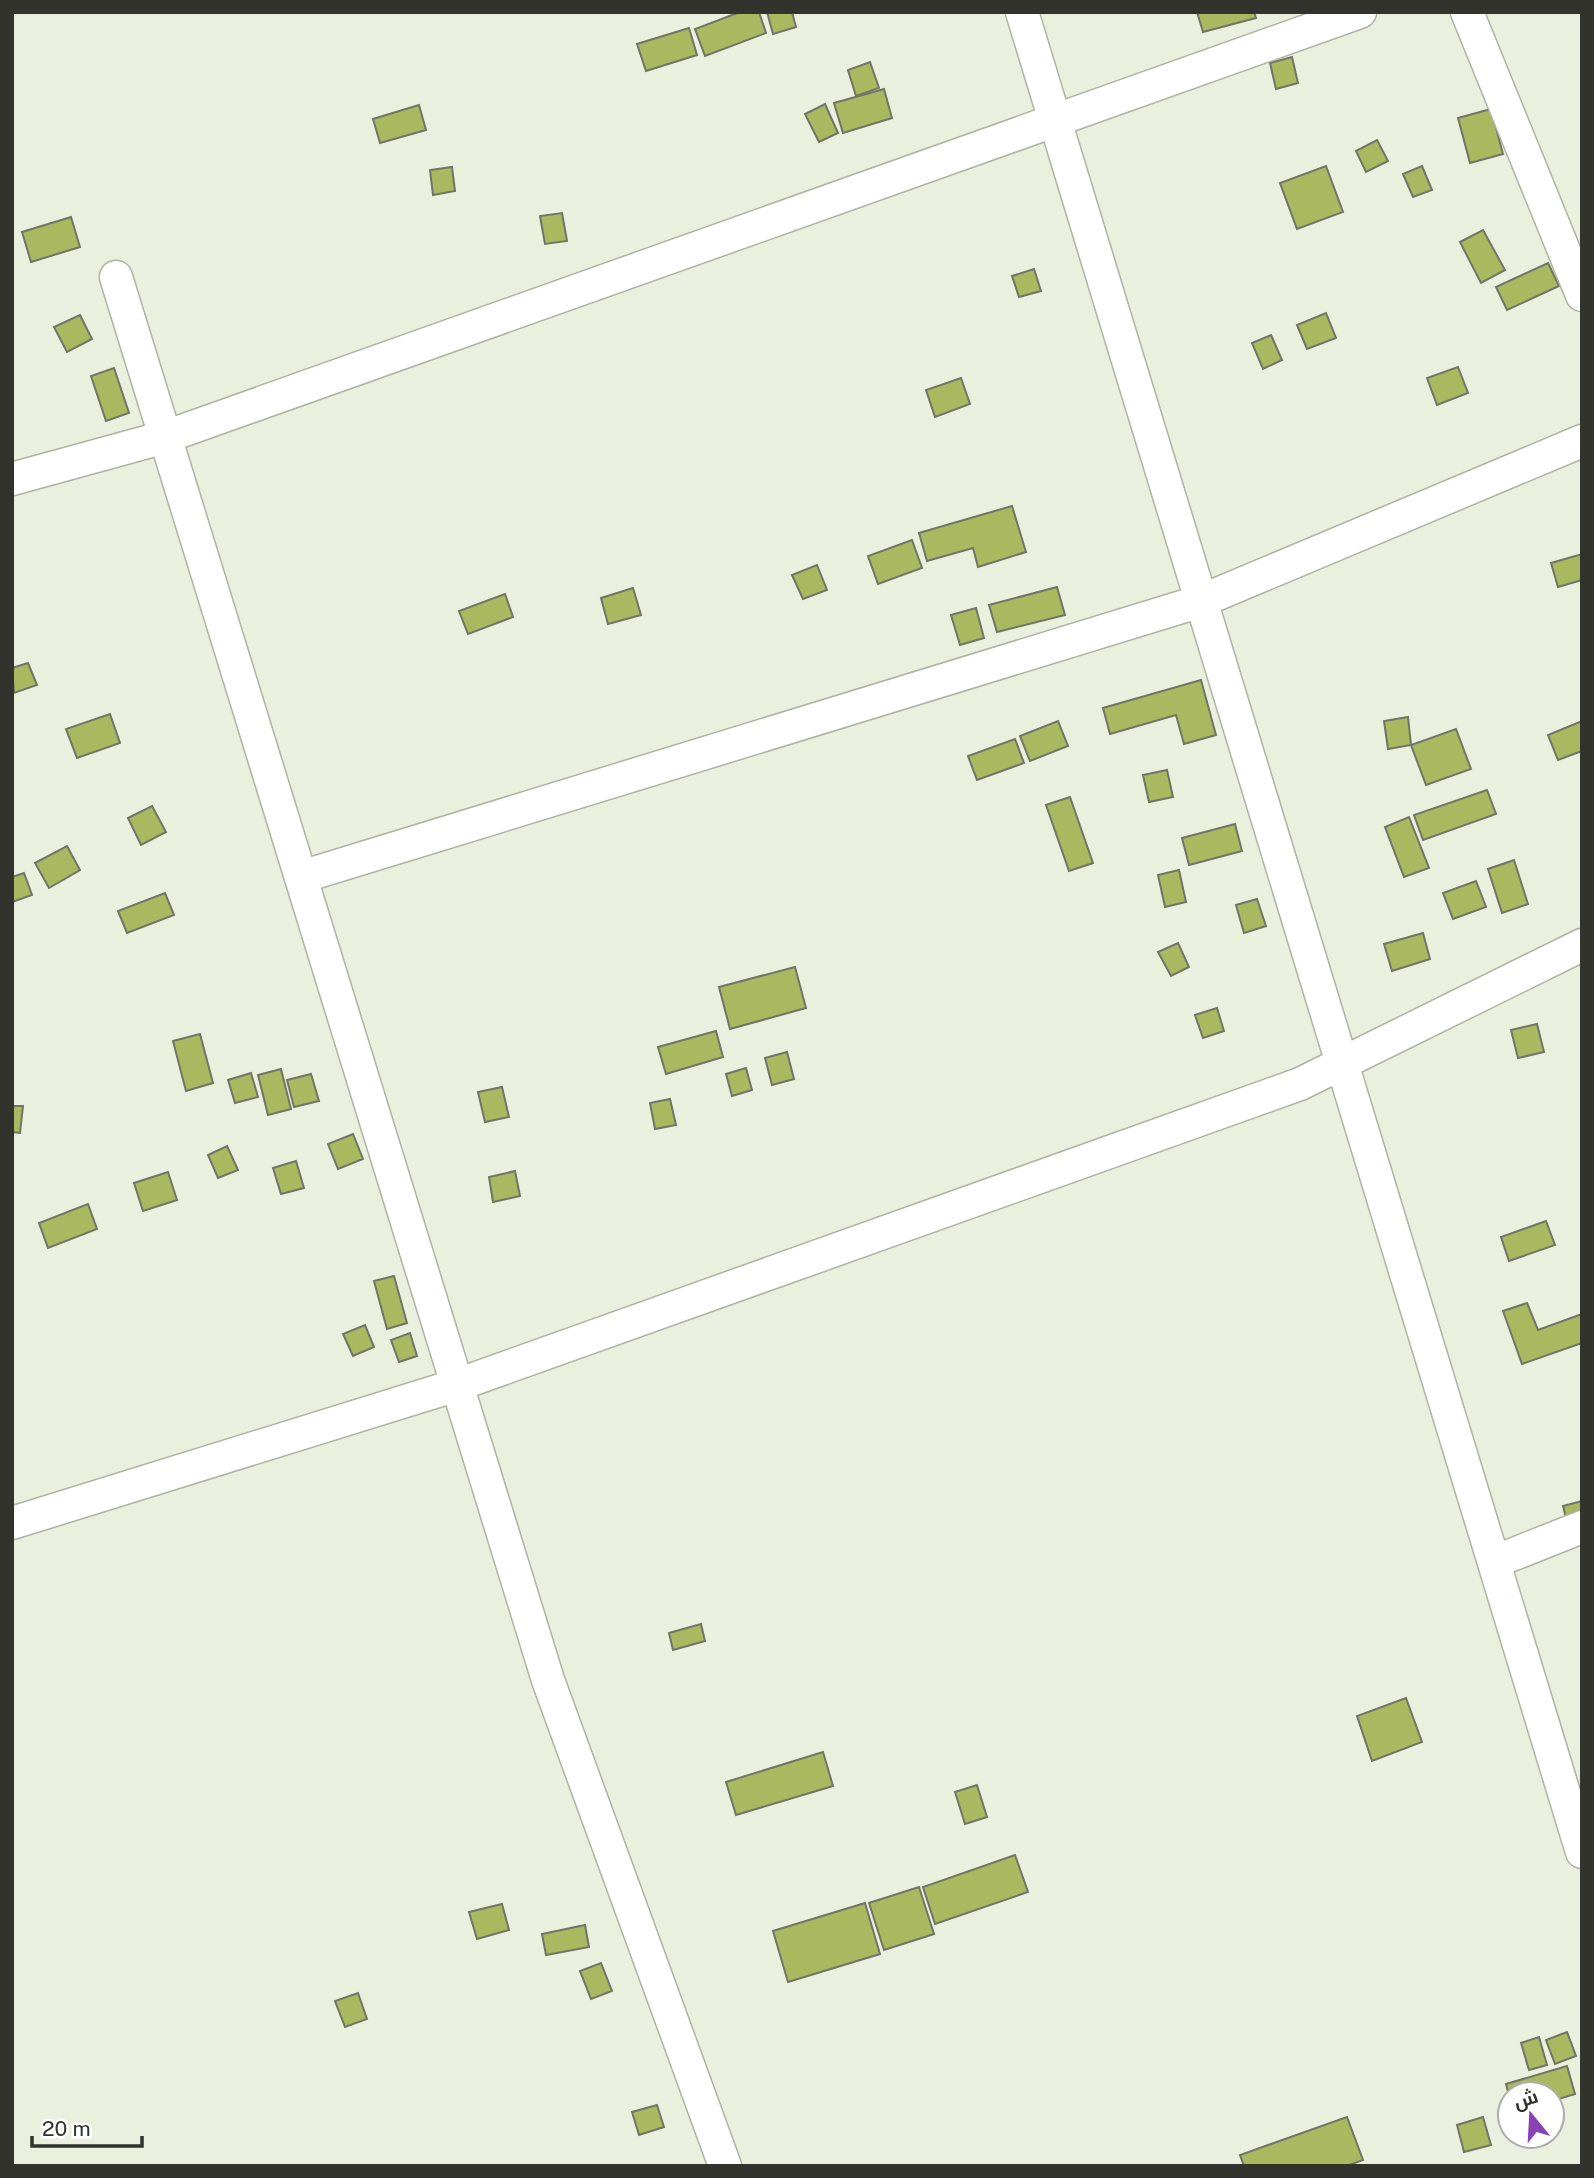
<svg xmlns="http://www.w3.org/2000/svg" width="1594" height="2178" font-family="'Public Sans',Cairo,sans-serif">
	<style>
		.building { fill: #aab860; stroke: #727566; stroke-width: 2 }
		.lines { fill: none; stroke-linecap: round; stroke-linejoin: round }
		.street-casing { stroke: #afb3a2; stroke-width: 35 }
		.street { stroke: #fff; stroke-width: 32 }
	</style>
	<rect width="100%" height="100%" fill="#ebefde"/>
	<!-- building -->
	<g class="building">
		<polygon points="740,12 759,12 766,33 705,56 695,29"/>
		<polygon points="767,12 792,12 796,27 773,34"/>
		<polygon points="1197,12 1254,12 1256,18 1203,32"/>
		<polygon points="689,28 697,55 646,71 637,44"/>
		<polygon points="1292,57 1298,83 1276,89 1270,63"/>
		<polygon points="870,62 879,88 856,96 848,70"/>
		<polygon points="884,89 892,118 843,133 834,103"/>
		<polygon points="825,104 838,133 819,142 805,114"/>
		<polygon points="419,105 426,130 380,143 373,119"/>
		<polygon points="1491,109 1503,154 1470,163 1458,118"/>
		<polygon points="1377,140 1388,161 1366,172 1356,151"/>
		<polygon points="1326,166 1343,212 1297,229 1280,183"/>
		<polygon points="1422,166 1432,190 1413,197 1403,174"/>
		<polygon points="452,167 455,191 433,195 430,170"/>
		<polygon points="562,213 567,241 545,244 540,216"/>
		<polygon points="71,217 80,247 31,262 22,232"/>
		<polygon points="1483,230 1505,270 1481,283 1460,242"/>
		<polygon points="1548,263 1559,286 1507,310 1496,287"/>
		<polygon points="1034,269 1041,291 1019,297 1012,276"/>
		<polygon points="1326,313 1336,338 1307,349 1297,325"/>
		<polygon points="80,315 92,339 67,352 54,327"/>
		<polygon points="1271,335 1282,360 1263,369 1252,343"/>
		<polygon points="1458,367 1468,393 1437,405 1427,378"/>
		<polygon points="114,368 129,413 106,421 91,376"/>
		<polygon points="961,378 970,404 935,417 926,390"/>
		<polygon points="1012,506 1026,552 978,567 973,548 927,561 919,533"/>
		<polygon points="912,540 922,568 878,584 868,556"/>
		<polygon points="1582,554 1582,580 1558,587 1551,563"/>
		<polygon points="817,565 827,590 803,599 792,575"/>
		<polygon points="1057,587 1065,615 997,632 989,605"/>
		<polygon points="633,588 641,615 608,624 601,598"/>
		<polygon points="505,594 513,617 468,634 459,611"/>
		<polygon points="976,608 984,638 960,645 951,615"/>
		<polygon points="28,663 37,685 14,693 12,668"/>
		<polygon points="1201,680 1216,735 1184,744 1176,715 1110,734 1103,708"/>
		<polygon points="110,714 120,743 77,758 66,729"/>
		<polygon points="1408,717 1411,745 1388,749 1384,721"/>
		<polygon points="1058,721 1068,746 1030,761 1020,736"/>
		<polygon points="1582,721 1582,751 1558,760 1548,735"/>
		<polygon points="1456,729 1471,769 1426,785 1411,745"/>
		<polygon points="1015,739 1024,763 977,780 968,756"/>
		<polygon points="1167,770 1173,797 1149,802 1143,775"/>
		<polygon points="1487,790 1496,814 1423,840 1414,815"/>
		<polygon points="1070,797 1093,863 1069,871 1046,805"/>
		<polygon points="152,806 166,832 141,845 128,818"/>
		<polygon points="1409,817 1429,868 1404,877 1385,827"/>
		<polygon points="1235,824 1242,851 1189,865 1182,838"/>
		<polygon points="67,846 80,870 49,888 35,863"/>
		<polygon points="1514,860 1528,904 1502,913 1488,869"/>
		<polygon points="1179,870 1186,902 1165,907 1158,875"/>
		<polygon points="24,873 32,895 12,902 12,877"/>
		<polygon points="1476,881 1486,907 1453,919 1443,893"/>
		<polygon points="165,893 174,915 127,933 118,911"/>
		<polygon points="1257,899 1266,926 1244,933 1236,905"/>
		<polygon points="1423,933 1430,959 1392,971 1384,944"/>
		<polygon points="1178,943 1189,967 1171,976 1158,952"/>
		<polygon points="795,967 806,1008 730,1029 719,987"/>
		<polygon points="1217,1008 1224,1031 1203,1038 1195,1015"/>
		<polygon points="1537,1024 1544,1052 1518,1058 1511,1030"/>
		<polygon points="716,1031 723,1057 666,1074 658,1047"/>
		<polygon points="200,1034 213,1083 186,1091 173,1041"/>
		<polygon points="787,1052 794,1079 772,1085 765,1058"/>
		<polygon points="746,1068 752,1090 732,1096 726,1074"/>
		<polygon points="281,1069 291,1109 268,1115 258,1075"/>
		<polygon points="251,1073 258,1097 235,1103 228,1080"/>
		<polygon points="311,1074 319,1101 294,1107 287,1080"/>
		<polygon points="502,1087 509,1117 485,1122 478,1092"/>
		<polygon points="670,1099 676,1125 655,1129 650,1103"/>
		<polygon points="12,1106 23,1106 20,1133 12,1132"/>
		<polygon points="353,1134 363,1159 338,1169 328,1144"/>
		<polygon points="227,1146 238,1170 218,1178 208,1155"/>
		<polygon points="296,1161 304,1188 281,1194 273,1168"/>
		<polygon points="515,1171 520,1196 493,1202 489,1177"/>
		<polygon points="168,1172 177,1200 143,1211 134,1183"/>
		<polygon points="88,1204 97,1229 48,1248 39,1223"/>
		<polygon points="1546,1221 1555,1245 1509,1261 1501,1237"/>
		<polygon points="394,1276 407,1323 387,1329 374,1281"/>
		<polygon points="1527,1303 1538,1330 1582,1314 1582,1343 1522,1364 1503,1311"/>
		<polygon points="365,1325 374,1347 353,1356 343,1334"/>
		<polygon points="410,1333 417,1356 399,1362 391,1340"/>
		<polygon points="1582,1501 1582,1526 1569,1530 1563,1506"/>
		<polygon points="701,1624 705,1641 673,1650 669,1633"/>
		<polygon points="1406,1698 1422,1742 1372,1761 1357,1716"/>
		<polygon points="823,1752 833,1786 736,1815 726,1782"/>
		<polygon points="977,1785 987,1817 965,1824 955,1792"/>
		<polygon points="1015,1855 1028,1892 935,1924 923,1887"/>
		<polygon points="919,1887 934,1934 884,1950 869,1903"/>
		<polygon points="865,1903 880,1954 788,1982 773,1931"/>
		<polygon points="502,1904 509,1930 477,1939 469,1912"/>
		<polygon points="585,1925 589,1947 546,1955 542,1934"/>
		<polygon points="601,1963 612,1991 591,1999 580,1971"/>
		<polygon points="358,1993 367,2019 345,2027 335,2001"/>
		<polygon points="1567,2032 1576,2056 1555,2064 1546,2040"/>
		<polygon points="1539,2037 1547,2065 1529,2070 1521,2043"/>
		<polygon points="1567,2066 1575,2094 1552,2101 1552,2094 1510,2094 1510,2100 1506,2084"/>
		<polygon points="657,2105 664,2127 639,2135 632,2112"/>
		<polygon points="1347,2117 1363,2160 1347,2166 1244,2166 1240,2155"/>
		<polygon points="1483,2117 1491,2145 1464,2152 1457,2125"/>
	</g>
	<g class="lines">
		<defs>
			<g id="street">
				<polyline points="1022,12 1582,1852"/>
				<polyline points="1467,12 1582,295"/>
				<polyline points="116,277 548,1680 725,2166"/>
				<polyline points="12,479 165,437 1360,12"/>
				<polyline points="301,877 1201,601 1582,441"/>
				<polyline points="12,1523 457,1385 1300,1084 1582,945"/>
				<polyline points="1494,1562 1582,1527"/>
			</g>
		</defs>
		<!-- street casing -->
		<use href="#street" class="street-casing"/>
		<!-- street -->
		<use href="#street" class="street"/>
	</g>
	<!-- border -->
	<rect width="1594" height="2178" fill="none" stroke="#32332d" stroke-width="28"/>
	<!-- north arrow -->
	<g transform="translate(1531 2115) rotate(342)"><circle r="33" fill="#ffffff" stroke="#adadab" stroke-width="2"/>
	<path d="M0-5L12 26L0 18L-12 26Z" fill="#8a42b5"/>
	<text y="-10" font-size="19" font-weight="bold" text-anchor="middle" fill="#32332d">ش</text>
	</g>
	<!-- scale -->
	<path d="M32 2136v10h110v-10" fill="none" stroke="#32332d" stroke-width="3.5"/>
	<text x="42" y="2136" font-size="21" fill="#32332d" stroke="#ffffff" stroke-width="5" paint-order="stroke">20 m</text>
</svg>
